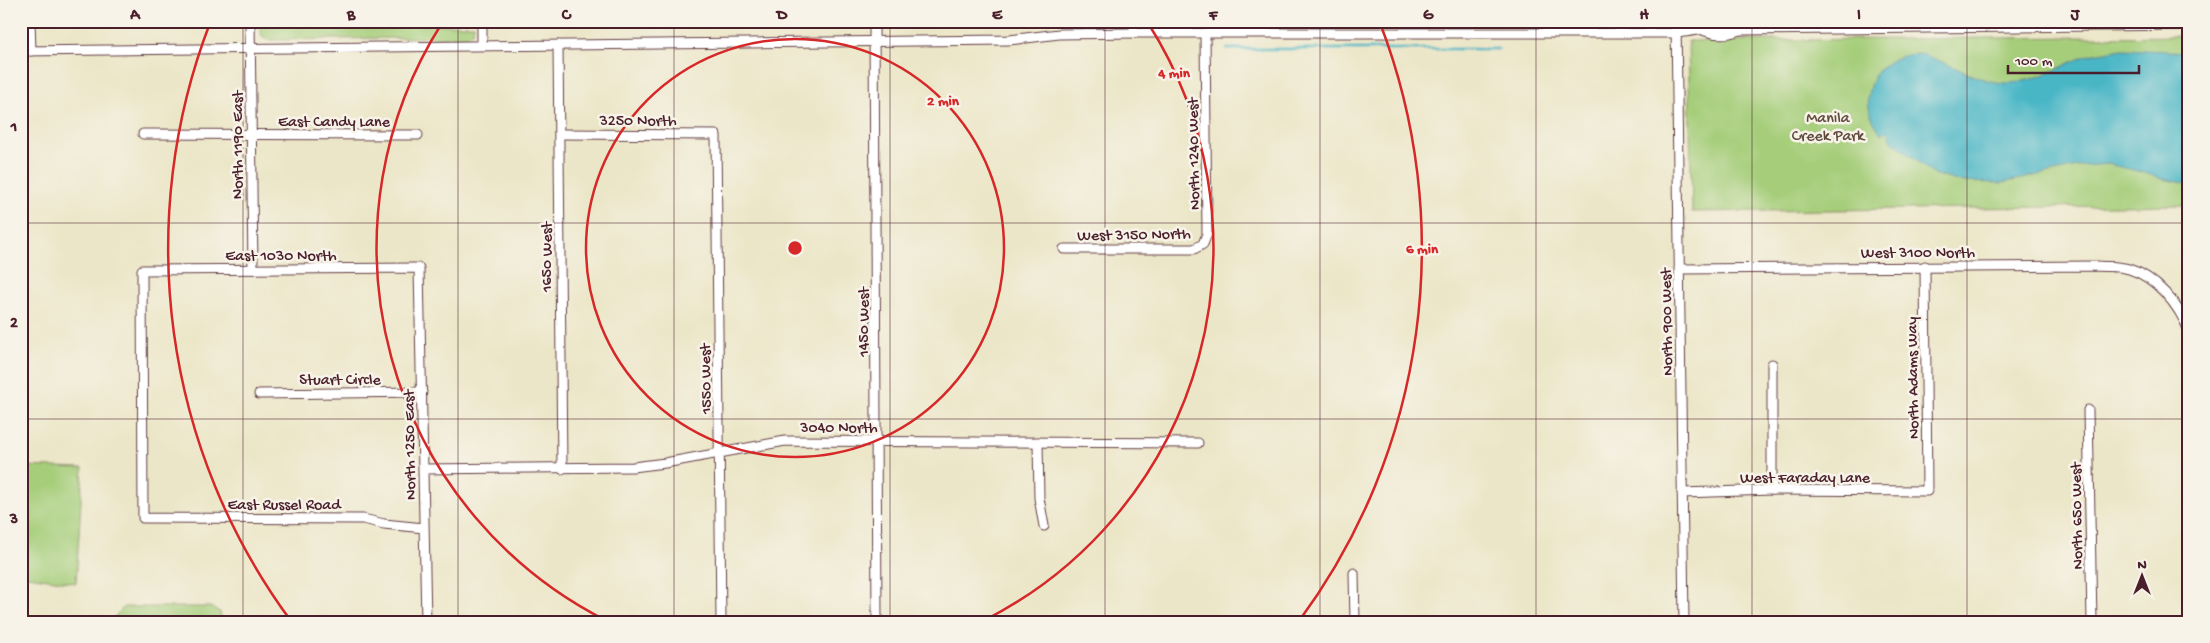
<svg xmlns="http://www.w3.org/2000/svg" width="2210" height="643" font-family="'Gochi Hand',sans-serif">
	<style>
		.green { fill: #a6ce7a; stroke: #787652 }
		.water { fill: #4ab6c6; stroke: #4a6a78 }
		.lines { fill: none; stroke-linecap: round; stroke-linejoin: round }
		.stream { stroke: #4ab6c6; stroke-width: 2.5 }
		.minor-casing { stroke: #623d43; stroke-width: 11 }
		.minor { stroke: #fff; stroke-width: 9 }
		.grid { fill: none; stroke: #4a1f2b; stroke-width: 1; stroke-opacity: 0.55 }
		.ring { fill: none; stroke: #d62828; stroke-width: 2.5 }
		.labels { text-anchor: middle; stroke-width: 5; stroke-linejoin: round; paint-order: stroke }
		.park-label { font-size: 16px; fill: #614b3f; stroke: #f7f3e8 }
		.street-label { font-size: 16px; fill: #4a1f2b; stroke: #f7f3e8 }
		.centre { fill: #d62828; stroke: #f7f3e8; stroke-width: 2.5 }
		.ring-label { font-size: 15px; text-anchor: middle; font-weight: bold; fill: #d62828; stroke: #f7f3e8; stroke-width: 5; stroke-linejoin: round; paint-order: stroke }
		.neatline { fill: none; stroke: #4a1f2b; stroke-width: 2 }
		.grid-label { font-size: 16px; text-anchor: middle; font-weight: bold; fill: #4a1f2b }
	</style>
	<rect width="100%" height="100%" fill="#f7f3e8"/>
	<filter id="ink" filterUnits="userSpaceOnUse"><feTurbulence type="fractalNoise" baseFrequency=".02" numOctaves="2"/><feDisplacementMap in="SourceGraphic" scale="10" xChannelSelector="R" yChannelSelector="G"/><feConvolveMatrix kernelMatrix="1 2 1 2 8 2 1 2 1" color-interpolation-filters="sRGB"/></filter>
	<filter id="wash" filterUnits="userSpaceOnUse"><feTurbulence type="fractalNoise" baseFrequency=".0096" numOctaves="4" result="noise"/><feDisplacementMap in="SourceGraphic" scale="20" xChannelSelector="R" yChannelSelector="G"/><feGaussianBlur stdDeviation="1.12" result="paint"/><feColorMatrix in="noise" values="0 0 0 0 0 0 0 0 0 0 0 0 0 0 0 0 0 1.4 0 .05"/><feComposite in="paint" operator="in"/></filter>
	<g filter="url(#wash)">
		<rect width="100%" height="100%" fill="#ece6c8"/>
		<!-- green -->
		<g class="green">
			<path d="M312,21H423L424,25H474C474,32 471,35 464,37L268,40L262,36L259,25L306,24Z"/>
			<polygon points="2189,36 2189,205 1692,212 1688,41"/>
			<polygon points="21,466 83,468 76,583 27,576 21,578"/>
			<polygon points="124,607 210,607 220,612 222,622 109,622"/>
		</g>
		<!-- water -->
		<path class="water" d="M2122,49L2189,52V182L2183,183L2162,179L2142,172L2108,164L2082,166L2002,183L1960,182L1933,174L1889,138L1890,133L1887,131L1882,134C1853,99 1872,54 1919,54C1925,54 1931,58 1937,60C1958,68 1981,82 2005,83C2033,83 2056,69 2081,58C2093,53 2109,52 2122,49Z"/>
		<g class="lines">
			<!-- stream -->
			<polyline class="stream" points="1227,49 1498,49"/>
		</g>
	</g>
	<g filter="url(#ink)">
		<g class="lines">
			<defs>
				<g id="minor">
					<polyline points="30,21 31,51"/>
					<polyline points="250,21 253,269"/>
					<polyline points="482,21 482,45"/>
					<polyline points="874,21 877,622"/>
					<polyline points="1134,21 1134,33"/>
					<polyline points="1676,21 1684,622"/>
					<path d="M1705,31C1717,35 1728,35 1740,30"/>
					<polyline points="558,45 562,469"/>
					<path d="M21,51L1009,40L1059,34L1134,33H1676C1698,31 1719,24 1741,30L2189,25"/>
					<polyline points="143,134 418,135"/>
					<polyline points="560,134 716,135 721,622"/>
					<polyline points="1064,249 1194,249 1203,244 1207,234 1205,33"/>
					<path d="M1679,269L2098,266C2107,267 2119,266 2129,269C2156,277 2179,305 2189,331"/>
					<polyline points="259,394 422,392"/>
					<polyline points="2088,410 2092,622"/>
					<polyline points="1038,442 1039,498 1044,526"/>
					<polyline points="424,469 633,467 665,463 785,441 1198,443"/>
					<polyline points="1772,490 1772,364"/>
					<polyline points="1682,493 1772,490 1927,491 1925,266"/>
					<polyline points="424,528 384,524 363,519 143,518 142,270 419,268 426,622"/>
					<polyline points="1354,573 1355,622"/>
				</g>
			</defs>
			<!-- minor casing -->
			<use href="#minor" class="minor-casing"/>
			<!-- minor -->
			<use href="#minor" class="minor"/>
		</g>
	</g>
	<!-- grid -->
	<path class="grid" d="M243,21V622M458,21V622M674,21V622M890,21V622M1105,21V622M1320,21V622M1536,21V622M1752,21V622M1967,21V622M21,223H2189M21,419H2189"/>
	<!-- distance rings -->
	<g class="ring">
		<circle cx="795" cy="248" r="209"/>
		<path d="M605 620A418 418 0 0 1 442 23M1148 23A418 418 0 0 1 985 620"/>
		<path d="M291 621A627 627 0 0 1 210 23M1380 23A627 627 0 0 1 1299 621"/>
	</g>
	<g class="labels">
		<!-- park labels -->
		<g class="park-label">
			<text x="1828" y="122">Manila<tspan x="1828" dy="18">Creek Park</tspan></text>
		</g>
		<!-- street labels -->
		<g class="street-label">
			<text x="638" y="125">3250 North</text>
			<text x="334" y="126">East Candy Lane</text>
			<text transform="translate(236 145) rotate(-90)" y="6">North 1190 East</text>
			<text transform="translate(1192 154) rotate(-91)" y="6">North 1240 West</text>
			<text transform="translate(1134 233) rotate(-1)" y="6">West 3150 North</text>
			<text x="1918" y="257">West 3100 North</text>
			<text x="281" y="260">East 1030 North</text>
			<text transform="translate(545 257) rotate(-90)" y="6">1650 West</text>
			<text transform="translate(862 322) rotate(-90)" y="6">1450 West</text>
			<text transform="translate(1665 322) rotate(-91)" y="6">North 900 West</text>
			<text x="340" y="384">Stuart Circle</text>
			<text transform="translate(1911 378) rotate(-91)" y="6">North Adams Way</text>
			<text transform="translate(704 379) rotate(-91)" y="6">1550 West</text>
			<text x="839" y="432">3040 North</text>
			<text transform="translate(408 445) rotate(-91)" y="6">North 1250 East</text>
			<text x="1805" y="482">West Faraday Lane</text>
			<text x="284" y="509">East Russel Road</text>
			<text transform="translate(2075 516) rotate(-91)" y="6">North 650 West</text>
		</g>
	</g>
	<circle cx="795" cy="248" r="8" class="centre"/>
	<g class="ring-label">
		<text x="1174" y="77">4 min</text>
		<text x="943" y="105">2 min</text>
		<text x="1422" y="253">6 min</text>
	</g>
	<!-- margin -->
	<rect width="2210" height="643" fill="none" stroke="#f7f3e8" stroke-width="55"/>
	<!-- north arrow -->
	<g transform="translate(2142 576)" stroke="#f7f3e8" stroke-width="4" paint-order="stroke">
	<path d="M0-4L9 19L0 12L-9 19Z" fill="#4a1f2b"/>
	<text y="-8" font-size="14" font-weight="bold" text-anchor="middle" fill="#4a1f2b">N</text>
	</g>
	<!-- scale -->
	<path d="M2008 65v8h131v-8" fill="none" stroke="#4a1f2b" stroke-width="2.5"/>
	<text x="2015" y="65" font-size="15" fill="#4a1f2b" stroke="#f7f3e8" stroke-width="4" paint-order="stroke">100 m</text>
	<rect x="28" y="28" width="2154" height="588" class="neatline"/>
	<g class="grid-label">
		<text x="135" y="19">A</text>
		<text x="351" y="19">B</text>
		<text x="566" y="19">C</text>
		<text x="782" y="19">D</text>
		<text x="997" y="19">E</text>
		<text x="1213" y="19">F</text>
		<text x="1428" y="19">G</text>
		<text x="1644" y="19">H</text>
		<text x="1859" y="19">I</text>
		<text x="2075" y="19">J</text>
		<text x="14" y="131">1</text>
		<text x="14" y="327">2</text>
		<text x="14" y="523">3</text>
	</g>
</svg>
